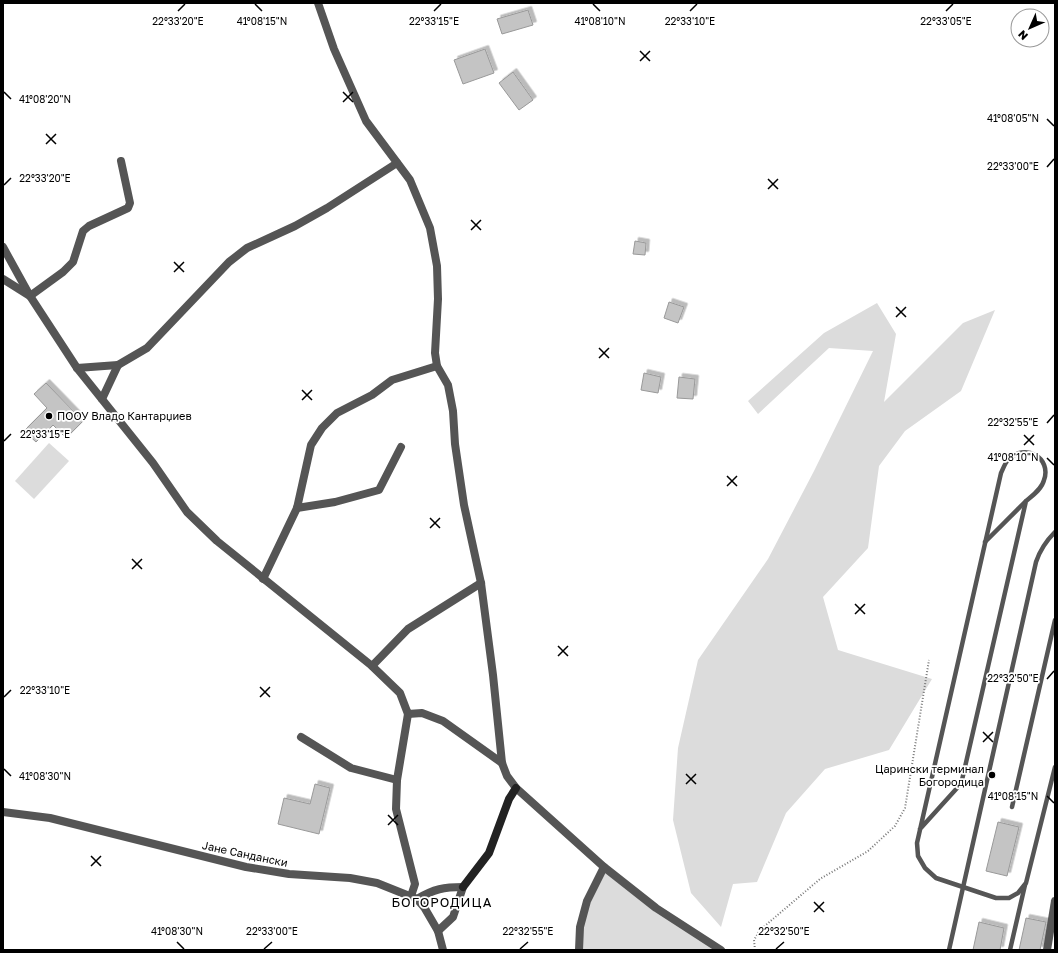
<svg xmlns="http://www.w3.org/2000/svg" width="1058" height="953" font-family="'Golos Text',sans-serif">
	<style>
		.green { fill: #dcdcdc }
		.building { fill: #c4c4c4; stroke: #999; filter: url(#shadow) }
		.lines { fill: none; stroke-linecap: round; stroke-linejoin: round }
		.path { stroke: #777; stroke-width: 2; stroke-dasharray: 1 2; stroke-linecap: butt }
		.lane { stroke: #555; stroke-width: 4.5 }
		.street { stroke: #555; stroke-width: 8 }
		.secondary { stroke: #222; stroke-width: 8 }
		.ticks { fill: none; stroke: #000; stroke-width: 1.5 }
		.poi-dot { fill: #000; stroke: #fff; stroke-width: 1.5 }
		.labels { text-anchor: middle; stroke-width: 3.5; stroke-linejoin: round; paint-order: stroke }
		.poi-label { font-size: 11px; fill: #000; stroke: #fff; text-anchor: start }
		.street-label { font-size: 11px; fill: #000; stroke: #fff }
		.quarter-label { font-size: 13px; letter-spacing: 1px; fill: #000; stroke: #fff }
		.ticks-label { font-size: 10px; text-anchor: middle; fill: #000; stroke: #fff; stroke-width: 3.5; stroke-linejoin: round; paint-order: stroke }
	</style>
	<defs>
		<filter id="shadow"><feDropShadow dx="3.5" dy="-3.5" stdDeviation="0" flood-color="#0004"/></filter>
	</defs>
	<rect width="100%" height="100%" fill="#fff"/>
	<!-- green -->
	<g class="green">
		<polygon points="877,303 896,334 884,402 963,323 995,310 961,391 905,431 879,466 868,548 823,597 838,650 932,679 889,750 825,769 786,813 757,882 733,884 721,927 691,893 673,820 678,748 698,660 768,559 814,471 873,351 829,348 758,414 748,401 824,333"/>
		<polygon points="49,443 69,461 34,499 15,481"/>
		<polygon points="604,867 721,950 579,950 580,927"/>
	</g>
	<!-- building -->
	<g class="building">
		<polygon points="528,10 533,25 502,34 497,19"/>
		<polygon points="485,49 494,73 463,84 454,60"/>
		<polygon points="513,72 533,100 519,110 499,83"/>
		<polygon points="635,241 646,243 645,255 633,254"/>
		<polygon points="669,302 684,307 678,323 664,318"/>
		<polygon points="644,373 661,377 658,393 641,390"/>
		<polygon points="679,377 695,379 693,399 677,398"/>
		<polygon points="46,383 83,421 66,438 53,425 36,442 24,431 47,408 34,394"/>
		<polygon points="315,784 330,788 319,834 278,824 284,798 310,804"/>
		<polygon points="998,822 1019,827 1007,876 986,871"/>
		<polygon points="1026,918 1046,922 1040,950 1019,950"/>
		<polygon points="979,922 1004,928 1000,950 973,950"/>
	</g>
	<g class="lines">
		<!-- path -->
		<polyline class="path" points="755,950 754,940 760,930 820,879 868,851 895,826 905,808 929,660"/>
		<!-- lane -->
		<g class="lane">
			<polyline points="985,542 1025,502"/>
			<polyline points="1012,807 1055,620"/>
			<path d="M920,829L958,787L962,780L1026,501C1032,496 1042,489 1044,480C1052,458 1025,442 1008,460C1005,463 1003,469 1001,473L917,843L918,856L925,868L936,878L996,898H1009L1018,893L1026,883L1055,767"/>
			<path d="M949,950L1036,562C1040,550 1046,541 1055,532"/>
			<polyline points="1010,950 1025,885"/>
		</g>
		<!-- street -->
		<g class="street">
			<polyline points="318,3 334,49 366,121 410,180 430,228 437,266 438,299 435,353 437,366 448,385 453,411 455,444 464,505 481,583 493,675 502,763 507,776 516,788 604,867 656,908 721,950"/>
			<polyline points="3,247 30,296 77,368 153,463 187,512 217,541 372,666 400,693 408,714 422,713 443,721 502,763"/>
			<polyline points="3,279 30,296 63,272 73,262 83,231 89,226 128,208 130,203 121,161"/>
			<polyline points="77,368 118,365"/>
			<polyline points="102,399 118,365 147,348 229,262 247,248 295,226 327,208 397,163"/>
			<polyline points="297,508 335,502 379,490 401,447"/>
			<polyline points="263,579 297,508 311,445 322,428 337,413 372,395 392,380 437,366"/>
			<polyline points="372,666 408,629 481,583"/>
			<polyline points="408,714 397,780 396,809 415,884 411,896"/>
			<polyline points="301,737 351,768 397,780"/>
			<polyline points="3,812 50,818 246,867 289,874 350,878 377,883 417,899 424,907 438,931 443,950"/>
			<path d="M417,899C434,889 444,887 463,887L453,917L438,931"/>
			<polyline points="579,950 580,927 587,901 604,867"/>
			<polyline points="1047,950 1055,901"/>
		</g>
		<!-- secondary -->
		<polyline class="secondary" points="463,887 489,853 509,799 516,788"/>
	</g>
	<!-- ticks -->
	<path class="ticks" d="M255,4L262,11M593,4L600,11M178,11L185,4M434,11L441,4M690,11L697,4M946,11L953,4M640,51L650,61M640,61L650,51M4,92L11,99M343,92L353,102M343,102L353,92M1047,119L1054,126M46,134L56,144M46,144L56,134M1047,167L1054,159M768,179L778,189M4,185L11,178M768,189L778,179M471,220L481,230M471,230L481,220M174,262L184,272M174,272L184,262M896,307L906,317M896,317L906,307M599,348L609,358M599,358L609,348M302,390L312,400M302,400L312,390M1047,423L1054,415M1024,435L1034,445M4,441L11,434M1024,445L1034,435M1047,458L1054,465M727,476L737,486M727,486L737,476M430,518L440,528M430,528L440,518M132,559L142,569M132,569L142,559M855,604L865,614M855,614L865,604M558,646L568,656M558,656L568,646M1047,679L1054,671M260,687L270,697M4,697L11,690M260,697L270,687M983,732L993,742M983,742L993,732M4,769L11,776M686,774L696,784M686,784L696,774M1047,796L1054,803M388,815L398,825M388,825L398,815M91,856L101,866M91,866L101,856M814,902L824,912M814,912L824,902M177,942L184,949M264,949L272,942M520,949L528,942M776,949L784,942"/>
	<!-- markers -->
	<g class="poi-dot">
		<circle cx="49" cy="416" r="4"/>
		<circle cx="992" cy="775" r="4"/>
	</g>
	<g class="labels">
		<!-- poi labels -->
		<g class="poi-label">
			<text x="57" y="420">ПООУ Владо Кантарџиев</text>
			<text x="984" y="773" text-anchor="end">Царински терминал<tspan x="984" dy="13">Богородица</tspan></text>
		</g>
		<!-- street labels -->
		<g class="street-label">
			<text transform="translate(245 854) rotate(12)" y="4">Јане Сандански</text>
		</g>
		<!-- quarter labels -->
		<g class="quarter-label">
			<text x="442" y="907">БОГОРОДИЦА</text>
		</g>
	</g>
	<g class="ticks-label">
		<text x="178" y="25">22°33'20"E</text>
		<text x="262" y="25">41°08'15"N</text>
		<text x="434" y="25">22°33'15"E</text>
		<text x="600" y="25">41°08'10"N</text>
		<text x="690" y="25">22°33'10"E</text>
		<text x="946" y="25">22°33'05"E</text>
		<text x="45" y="103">41°08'20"N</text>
		<text x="1013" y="122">41°08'05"N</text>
		<text x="1013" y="170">22°33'00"E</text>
		<text x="45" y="182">22°33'20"E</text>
		<text x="1013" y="426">22°32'55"E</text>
		<text x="45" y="438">22°33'15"E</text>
		<text x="1013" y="461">41°08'10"N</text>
		<text x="1013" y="682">22°32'50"E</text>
		<text x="45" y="694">22°33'10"E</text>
		<text x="45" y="780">41°08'30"N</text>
		<text x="1013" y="800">41°08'15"N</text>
		<text x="272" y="935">22°33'00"E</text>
		<text x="528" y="935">22°32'55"E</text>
		<text x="784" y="935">22°32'50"E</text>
		<text x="177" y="935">41°08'30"N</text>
	</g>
	<!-- border -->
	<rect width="1058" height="953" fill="none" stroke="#000000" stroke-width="8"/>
	<!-- north arrow -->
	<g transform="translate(1030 28) rotate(225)"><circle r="19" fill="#ffffff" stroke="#999999"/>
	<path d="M0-3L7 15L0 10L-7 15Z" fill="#000000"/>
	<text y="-6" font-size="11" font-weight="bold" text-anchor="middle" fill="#000000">N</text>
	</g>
</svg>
